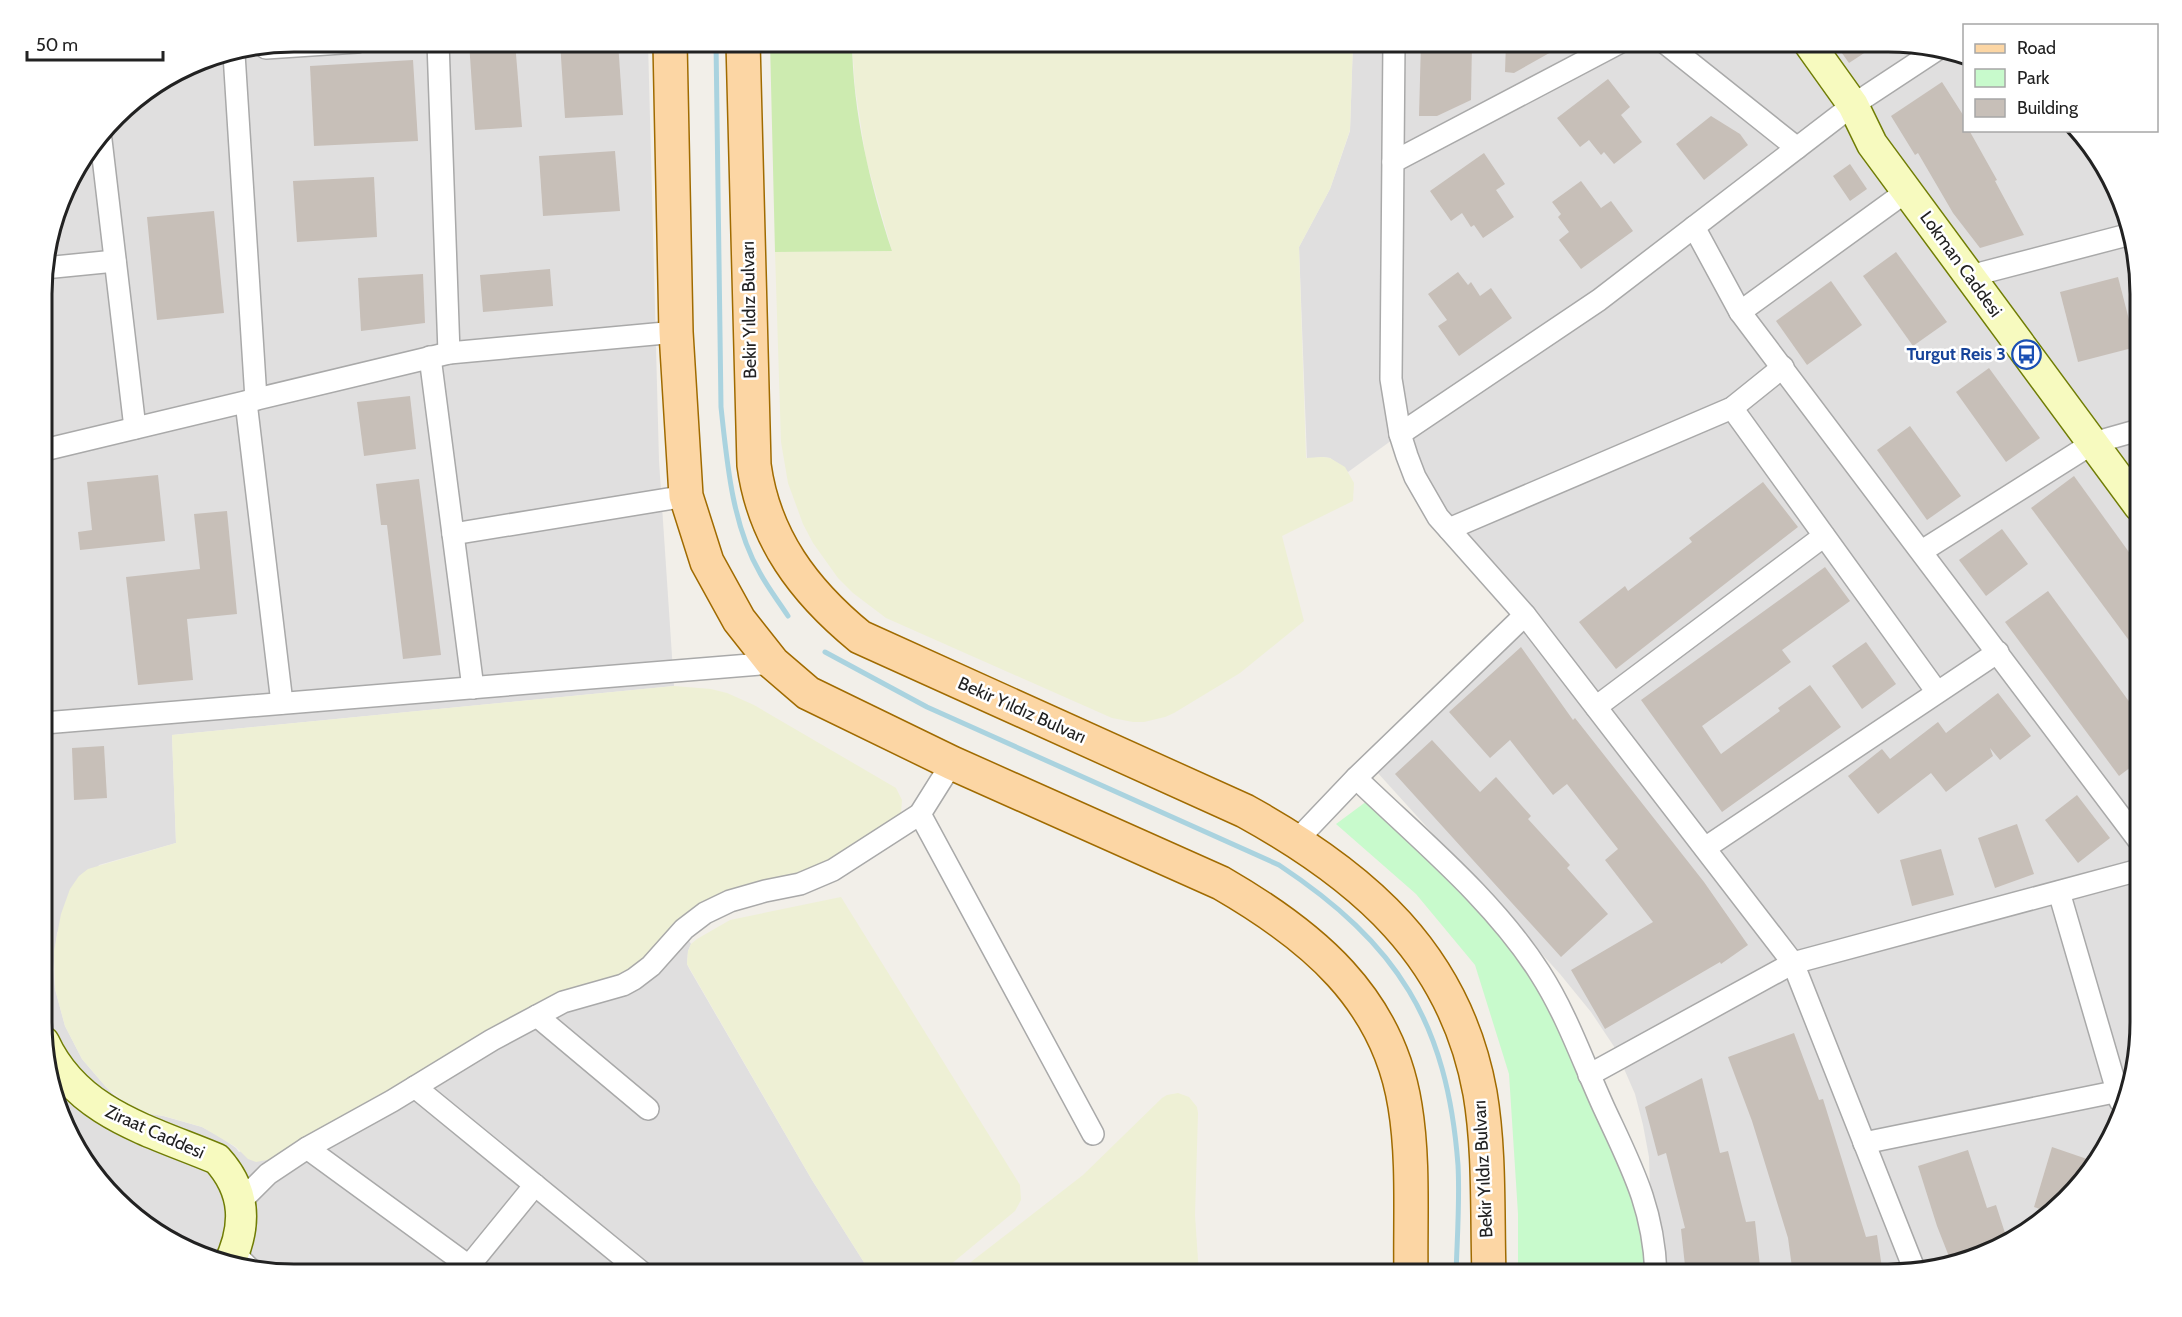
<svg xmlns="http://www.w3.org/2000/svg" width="2182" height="1317" font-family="Cabin,sans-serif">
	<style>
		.residential { fill: #e0dfdf }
		.farmland { fill: #eef0d5 }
		.grass { fill: #cdebb0 }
		.park { fill: #c8facc }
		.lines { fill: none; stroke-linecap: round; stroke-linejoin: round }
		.stream { stroke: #aad3df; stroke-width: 5 }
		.building { fill: #c7bfb8 }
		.street-casing { stroke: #a9a9a9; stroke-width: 24 }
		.secondary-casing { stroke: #707d05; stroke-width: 33 }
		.primary-casing { stroke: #a06b00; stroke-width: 36 }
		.street { stroke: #fff; stroke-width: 21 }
		.secondary { stroke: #f7fabf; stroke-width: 30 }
		.primary { stroke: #fcd6a4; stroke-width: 33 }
		.labels { text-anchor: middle; stroke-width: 5; stroke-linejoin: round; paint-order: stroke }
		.street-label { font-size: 18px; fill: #222; stroke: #fff }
		.transit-label { font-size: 18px; font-weight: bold; fill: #164399; stroke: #fff; text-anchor: end }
		.rim { fill: none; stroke: #222; stroke-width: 3 }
	</style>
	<rect width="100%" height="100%" fill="#f2efe9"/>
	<!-- residential -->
	<g class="residential">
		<polygon points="295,42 648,42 659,461 674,686 172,735 176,843 99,865 57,933 53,970 55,989 65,1026 82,1059 106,1087 117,1098 144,1113 163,1116 202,1127 219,1136 236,1148 239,1152 454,1053 563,990 604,982 678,923 691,944 688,951 687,964 690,970 812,1180 872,1275 295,1275 229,1266 168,1241 84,1162 44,1055 44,262 68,183 128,105 198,61"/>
		<polygon points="1353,42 1887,42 1953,51 1964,56 1964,130 2072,131 2098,155 2127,214 2139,278 2139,1038 2106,1149 2066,1201 2014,1241 1903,1274 1657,1275 1651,1223 1649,1157 1643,1125 1635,1094 1615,1048 1591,1012 1560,974 1367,761 1528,612 1470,555 1399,435 1348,472 1330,458 1322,457 1307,459 1299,247 1330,189 1350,131"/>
	</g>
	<!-- farmland -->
	<g class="farmland">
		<polygon points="852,42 1353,42 1350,130 1330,189 1299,247 1306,458 1322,457 1330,458 1345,467 1354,483 1353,501 1282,536 1304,621 1240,673 1174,713 1165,717 1144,722 1133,722 1112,718 886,618 853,593 838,578 813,543 803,524 788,483 781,442 775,252 892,251 866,159 855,87"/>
		<polygon points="674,686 711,689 727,693 754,705 896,788 902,800 901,813 896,818 840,855 809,871 770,881 632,971 604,982 563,990 272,1159 256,1162 248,1159 236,1147 202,1127 164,1116 144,1113 130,1106 106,1087 82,1059 65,1026 55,989 54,951 61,914 70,889 79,876 88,869 176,843 172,735"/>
		<polygon points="841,897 1020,1185 1021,1200 1015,1211 938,1275 872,1275 812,1180 687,964 688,951 691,944 697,939 730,920"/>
		<polygon points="1178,1093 1189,1097 1197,1107 1198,1113 1195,1215 1199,1275 954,1275 1083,1175 1162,1098 1167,1095"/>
	</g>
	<!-- grass -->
	<path class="grass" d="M770,42H852C853,114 870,184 892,251L775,252Z"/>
	<!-- park -->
	<polygon class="park" points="1367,801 1525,948 1644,1173 1650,1275 1518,1275 1518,1214 1509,1074 1475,965 1416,894 1336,824"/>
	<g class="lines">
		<!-- stream -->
		<g class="stream">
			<path d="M716,42L721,407C727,462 732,525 760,573C768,588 779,602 788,616"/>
			<path d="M825,652L927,707L1279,865C1398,944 1447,1022 1458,1165C1460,1201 1457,1239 1456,1275"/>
		</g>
	</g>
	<!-- building -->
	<g class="building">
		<polygon points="469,42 515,42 522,127 475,130"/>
		<polygon points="560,42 618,42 623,115 565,118"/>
		<polygon points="1421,42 1472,42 1471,100 1437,116 1419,116"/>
		<polygon points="1506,42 1569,42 1514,73 1505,72"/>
		<polygon points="1834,42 1881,42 1849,63"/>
		<polygon points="413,60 418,141 314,146 310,66"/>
		<polygon points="1608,79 1630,107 1621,115 1642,142 1614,164 1604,152 1601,155 1589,140 1580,147 1557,118"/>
		<polygon points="1942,82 1965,118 1965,130 1969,130 1997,180 1995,181 2024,235 1980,248 1953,213 1918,153 1915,155 1891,116"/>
		<polygon points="1711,116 1740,134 1748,145 1704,180 1676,144"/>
		<polygon points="615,151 620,211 543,216 539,156"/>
		<polygon points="1484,153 1505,184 1496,190 1514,217 1483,238 1474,225 1471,227 1462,213 1451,221 1430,191"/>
		<polygon points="1850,164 1867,189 1850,201 1833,176"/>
		<polygon points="374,177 377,237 297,242 293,181"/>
		<polygon points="1581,181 1601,208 1611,201 1633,231 1581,269 1559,240 1569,232 1558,217 1561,214 1552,202"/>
		<polygon points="214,211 224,313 157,320 147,217"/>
		<polygon points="1896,252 1947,322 1913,346 1863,276"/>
		<polygon points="550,269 553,306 483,312 480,275"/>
		<polygon points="1458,272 1468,285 1471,282 1480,296 1491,288 1512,318 1459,356 1438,326 1447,320 1428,294"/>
		<polygon points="423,274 425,323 361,331 358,278"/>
		<polygon points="2118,277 2136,347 2078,362 2060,292"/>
		<polygon points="1831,281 1862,325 1807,365 1776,321"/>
		<polygon points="1989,368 2040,438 2006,462 1956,392"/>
		<polygon points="410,396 416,449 364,456 357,402"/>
		<polygon points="1910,426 1961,496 1927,520 1877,450"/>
		<polygon points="158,475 165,541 80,550 78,532 92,530 87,482"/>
		<polygon points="2074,476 2139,566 2139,654 2031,508"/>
		<polygon points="419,479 441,655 403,659 387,525 381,525 376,484"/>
		<polygon points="1763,482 1798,527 1616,669 1579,622 1625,586 1628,591 1692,542 1689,538"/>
		<polygon points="227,511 237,614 187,619 193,680 138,685 126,577 200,569 194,514"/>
		<polygon points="2002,529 2028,564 1986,596 1959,560"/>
		<polygon points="1825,567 1850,601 1782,650 1791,662 1702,726 1721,754 1780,711 1778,708 1810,685 1841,727 1722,812 1641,700"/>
		<polygon points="2048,591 2139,715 2139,761 2119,776 2005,622"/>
		<polygon points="1866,642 1896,684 1862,709 1832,666"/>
		<polygon points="1521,647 1573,720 1575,718 1704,882 1748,945 1721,964 1720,962 1605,1029 1571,970 1653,922 1605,860 1618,849 1567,784 1553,795 1510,740 1490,758 1449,712"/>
		<polygon points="1998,693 2031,736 2000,760 1990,748 1993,756 1946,792 1931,773 1878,814 1848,776 1882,749 1890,759 1938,722 1946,733"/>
		<polygon points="1432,740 1480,792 1496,777 1531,816 1528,819 1570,865 1567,868 1608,914 1561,957 1395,774"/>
		<polygon points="104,746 107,798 74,800 72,748"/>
		<polygon points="2077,795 2110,838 2078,863 2045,820"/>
		<polygon points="2017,824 2034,874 1995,888 1978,838"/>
		<polygon points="1941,849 1954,895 1912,906 1900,860"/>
		<polygon points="1794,1033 1819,1100 1823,1099 1866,1237 1877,1235 1883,1274 1793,1275 1788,1238 1752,1121 1728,1057"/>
		<polygon points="1702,1078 1720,1153 1728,1151 1746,1222 1755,1221 1761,1275 1686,1275 1681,1229 1685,1228 1666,1153 1658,1156 1645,1107"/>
		<polygon points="2052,1147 2087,1159 2080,1182 2066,1201 2051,1213 2034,1207"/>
		<polygon points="1968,1150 1987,1208 1996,1205 2006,1236 2003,1244 1952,1260 1948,1254 1937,1226 1918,1166"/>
	</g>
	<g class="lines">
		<defs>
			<g id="street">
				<polyline points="438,42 449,353"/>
				<polyline points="1394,42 1391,379 1400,434 1407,456 1415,477 1438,517 1525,615 1793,963 1915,1271"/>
				<polyline points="1664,42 1797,148"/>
				<polyline points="266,48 357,42"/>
				<polyline points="234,54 256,399"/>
				<polyline points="101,140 135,428"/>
				<polyline points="1393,162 1621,42"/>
				<polyline points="1694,227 1740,312 2139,841"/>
				<polyline points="44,268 115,261"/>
				<polyline points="1970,276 2131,234"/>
				<polyline points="1740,312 1907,191"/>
				<polyline points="430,357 473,688"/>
				<polyline points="246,402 282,703"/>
				<polyline points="1732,408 1937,692"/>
				<polyline points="1400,434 1599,300 1853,105 1938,49"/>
				<polyline points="44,450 449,353 676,332"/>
				<polyline points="1449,529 1732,408 1783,367"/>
				<polyline points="453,534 686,496"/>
				<polyline points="1922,551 2093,443 2139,430"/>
				<polyline points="1596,707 1824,536"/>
				<polyline points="44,723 773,663"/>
				<path d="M1356,778C1419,839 1493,899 1540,973C1567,1015 1583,1062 1604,1108C1631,1166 1654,1208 1656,1275"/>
				<polyline points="920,814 1093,1134"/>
				<polyline points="1296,841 1356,778 1525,615"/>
				<polyline points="1705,848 1998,652"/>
				<polyline points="2059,892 2120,1101"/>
				<polyline points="537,1016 648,1109"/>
				<polyline points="1589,1075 1793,963 2139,870"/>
				<polyline points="415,1087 645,1275"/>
				<polyline points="1864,1143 2124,1090"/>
				<polyline points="307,1148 481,1275"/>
				<polyline points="240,1202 268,1174 307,1148 392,1101 492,1040 563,1002 623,985 634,979 651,966 684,929 705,913 730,901 765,891 800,884 833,870 920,814 952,763"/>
				<polyline points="234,1253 250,1269"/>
				<polyline points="469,1266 535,1185"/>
			</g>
			<g id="secondary">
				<polyline points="1808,42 1853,105 1872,144 2139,506"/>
				<path d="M44,1042C77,1114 151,1131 217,1159C247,1192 247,1227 228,1266"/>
			</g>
			<g id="primary">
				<path d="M670,42L676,332L686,496L707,562L739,620L773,663L808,693L952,763L1221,883C1311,935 1388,998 1405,1106C1414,1160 1410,1220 1411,1275"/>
				<path d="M743,42L754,465C764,538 804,591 860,637L1245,811C1363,876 1455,955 1480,1093C1490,1152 1487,1215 1489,1275"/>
			</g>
		</defs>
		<!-- street casing -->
		<use href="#street" class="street-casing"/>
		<!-- secondary casing -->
		<use href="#secondary" class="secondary-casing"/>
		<!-- primary casing -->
		<use href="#primary" class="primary-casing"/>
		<!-- street -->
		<use href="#street" class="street"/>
		<!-- secondary -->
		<use href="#secondary" class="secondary"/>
		<!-- primary -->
		<use href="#primary" class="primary"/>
	</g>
	<!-- icons -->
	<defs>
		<symbol id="bus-ring" viewBox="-11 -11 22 22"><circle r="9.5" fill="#fff" stroke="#1a4fb4" stroke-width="1.5"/><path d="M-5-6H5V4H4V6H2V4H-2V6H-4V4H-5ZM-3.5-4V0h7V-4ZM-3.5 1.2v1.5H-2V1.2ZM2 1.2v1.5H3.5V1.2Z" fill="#1a4fb4"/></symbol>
	</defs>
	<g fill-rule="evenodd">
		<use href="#bus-ring" x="2010" y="338" width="33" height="33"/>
	</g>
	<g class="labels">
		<!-- street labels -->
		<g class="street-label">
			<text transform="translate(1961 264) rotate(54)" y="6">Lokman Caddesi</text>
			<text transform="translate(749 310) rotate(-91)" y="6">Bekir Yıldız Bulvarı</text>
			<text transform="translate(1022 710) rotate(24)" y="6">Bekir Yıldız Bulvarı</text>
			<text transform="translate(155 1132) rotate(24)" y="6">Ziraat Caddesi</text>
			<text transform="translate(1483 1169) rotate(-93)" y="6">Bekir Yıldız Bulvarı</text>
		</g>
		<!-- transit labels -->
		<g class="transit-label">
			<text x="2006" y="360">Turgut Reis 3</text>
		</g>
	</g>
	<!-- crop -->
	<path d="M0 0H2182V1317H0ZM294 52H1888A242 242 0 0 1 2130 294V1022A242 242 0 0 1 1888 1264H294A242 242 0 0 1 52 1022V294A242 242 0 0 1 294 52Z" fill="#fff" fill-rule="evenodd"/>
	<path class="rim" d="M294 52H1888A242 242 0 0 1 2130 294V1022A242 242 0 0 1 1888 1264H294A242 242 0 0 1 52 1022V294A242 242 0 0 1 294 52Z"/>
	<!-- legend -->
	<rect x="1963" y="24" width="195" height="108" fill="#ffffff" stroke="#a7a7a7" stroke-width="1.5"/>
	<rect x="1975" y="44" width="30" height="9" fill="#fcd6a4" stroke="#a7a7a7" stroke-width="1.5"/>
	<text x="2017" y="54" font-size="18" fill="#222222">Road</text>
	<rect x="1975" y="69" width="30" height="18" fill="#c8facc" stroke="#a7a7a7" stroke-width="1.5"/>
	<text x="2017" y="84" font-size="18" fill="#222222">Park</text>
	<rect x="1975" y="99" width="30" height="18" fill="#c7bfb8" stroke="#a7a7a7" stroke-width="1.5"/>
	<text x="2017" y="114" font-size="18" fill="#222222">Building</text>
	<!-- scale -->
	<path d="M27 51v9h136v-9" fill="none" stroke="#222222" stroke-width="3"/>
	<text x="36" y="51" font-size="18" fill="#222222" stroke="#ffffff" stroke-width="4.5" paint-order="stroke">50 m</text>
</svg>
